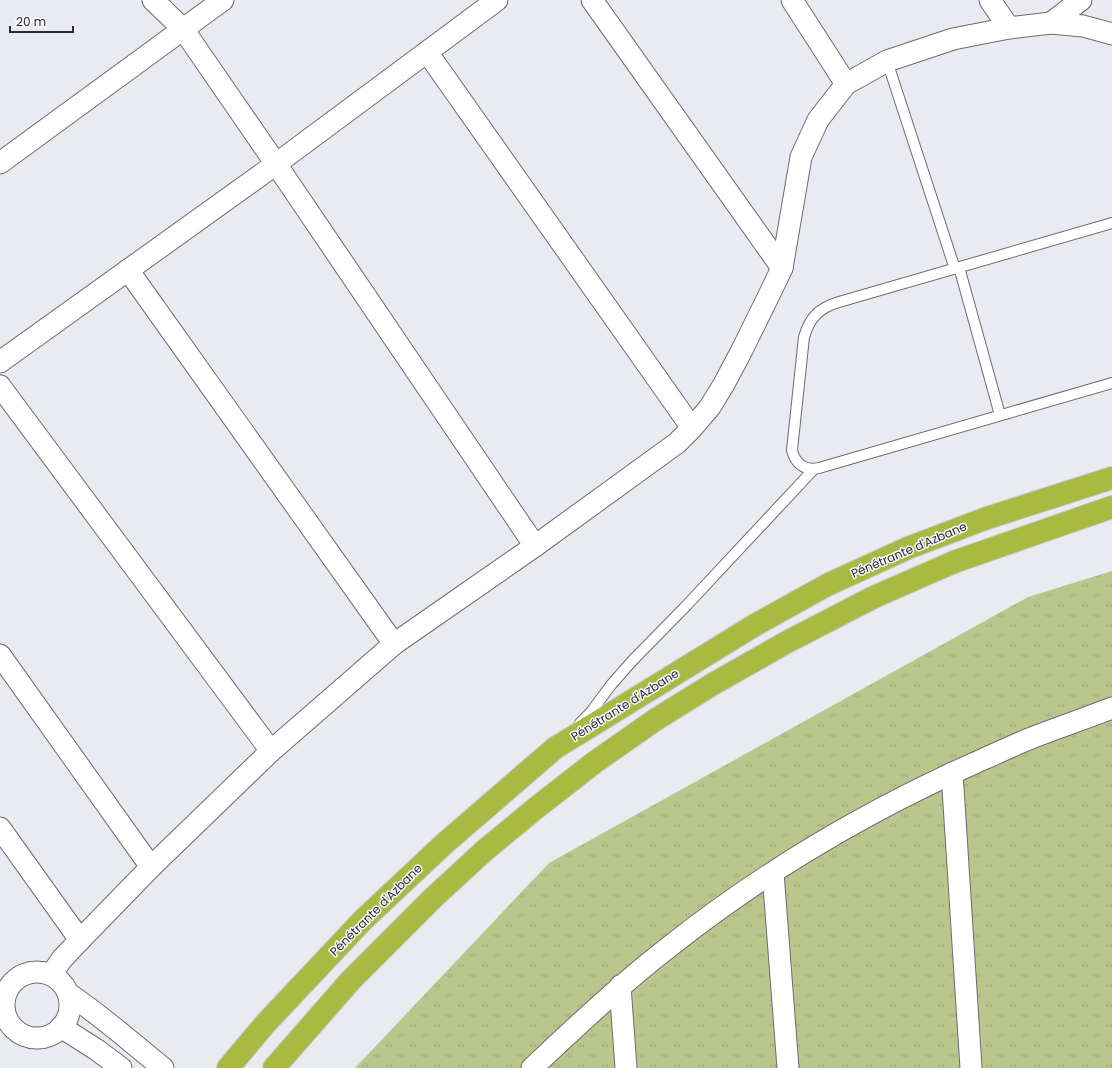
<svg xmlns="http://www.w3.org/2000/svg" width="1112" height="1068" font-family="Poppins,sans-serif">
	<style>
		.grass { fill: url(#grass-tufts) }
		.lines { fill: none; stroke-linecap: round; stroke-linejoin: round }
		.service-casing { stroke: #6c6c72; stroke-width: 12 }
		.minor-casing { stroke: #6c6c72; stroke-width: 23 }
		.motorway-casing { stroke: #c8c8c9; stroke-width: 24 }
		.service { stroke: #fff; stroke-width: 10 }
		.minor { stroke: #fff; stroke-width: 21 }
		.motorway { stroke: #a8ba42; stroke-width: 22 }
		.labels { text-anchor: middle; stroke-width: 3; stroke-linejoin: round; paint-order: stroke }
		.street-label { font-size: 12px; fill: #2b2b2e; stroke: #f7f7fe }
	</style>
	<defs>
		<pattern id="grass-tufts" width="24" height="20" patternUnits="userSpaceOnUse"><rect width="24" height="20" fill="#bbc68c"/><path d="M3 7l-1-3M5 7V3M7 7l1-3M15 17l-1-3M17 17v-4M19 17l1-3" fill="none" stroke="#a1aa79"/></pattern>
	</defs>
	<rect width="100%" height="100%" fill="#eaeaf1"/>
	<!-- grass -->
	<polygon class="grass" points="1112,571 1112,1068 355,1068 549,863 1028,597"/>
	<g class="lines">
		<defs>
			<g id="service">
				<polyline points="887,61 955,269"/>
				<path d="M1112,223L839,302C819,308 810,317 804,337L792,450C795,464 805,471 819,468L1112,383"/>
				<polyline points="959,267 1000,415"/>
				<polyline points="580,723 591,712 611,685 633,660 686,606 814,469"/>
			</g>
			<g id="minor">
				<polyline points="153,0 183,29 276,164 535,546"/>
				<polyline points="592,0 782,268"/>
				<polyline points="792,0 846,84"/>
				<polyline points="990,0 1009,28"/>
				<polyline points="1051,23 1081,0"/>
				<polyline points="427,52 692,428"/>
				<polyline points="0,163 223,0"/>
				<polyline points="128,270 394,644"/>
				<polyline points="0,362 276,164 497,0"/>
				<polyline points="0,386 271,751"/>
				<polyline points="0,655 151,867"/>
				<polyline points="952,773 971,1068"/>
				<polyline points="0,828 80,940"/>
				<polyline points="773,873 788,1068"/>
				<circle cx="37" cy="1005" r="33"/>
				<polyline points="51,975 62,959 80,940 151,867 271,751 394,644 535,546 677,443 692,428 710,407 724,384 742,350 772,289 782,268 801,157 818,120 846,84 887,61 953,39 1009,28 1051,23 1083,26 1112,34"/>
				<polyline points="620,986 626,1068"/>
				<path d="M69,994C102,1016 132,1043 163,1068"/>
				<polyline points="61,1027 97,1050 121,1068"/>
				<path d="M532,1068C577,1026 621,984 669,947C766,870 874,807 986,758C1002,751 1018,743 1034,737C1060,727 1086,718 1112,708"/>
			</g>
			<g id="motorway">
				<polyline points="228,1068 266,1023 363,920 444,844 555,748 755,625 827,585 908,548 987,518 1112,478"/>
				<polyline points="274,1068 351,980 433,898 484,851 536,808 595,762 655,720 713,684 787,642 874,597 954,562 1112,507"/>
			</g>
		</defs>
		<!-- service casing -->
		<use href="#service" class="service-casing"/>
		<!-- minor casing -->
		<use href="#minor" class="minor-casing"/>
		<!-- motorway casing -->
		<use href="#motorway" class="motorway-casing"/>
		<!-- service -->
		<use href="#service" class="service"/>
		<!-- minor -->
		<use href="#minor" class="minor"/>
		<!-- motorway -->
		<use href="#motorway" class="motorway"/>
	</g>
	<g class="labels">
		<!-- street labels -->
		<g class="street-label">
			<text transform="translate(909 550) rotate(-23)" y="4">Pénétrante d'Azbane</text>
			<text transform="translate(625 705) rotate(-32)" y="4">Pénétrante d'Azbane</text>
			<text transform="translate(376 910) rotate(-45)" y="4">Pénétrante d'Azbane</text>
		</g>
	</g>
	<!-- scale -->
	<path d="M10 26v6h63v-6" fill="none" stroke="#2b2b2e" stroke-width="2"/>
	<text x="16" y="26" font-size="12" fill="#2b2b2e" stroke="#f7f7fe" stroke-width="3" paint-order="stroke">20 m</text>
</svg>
